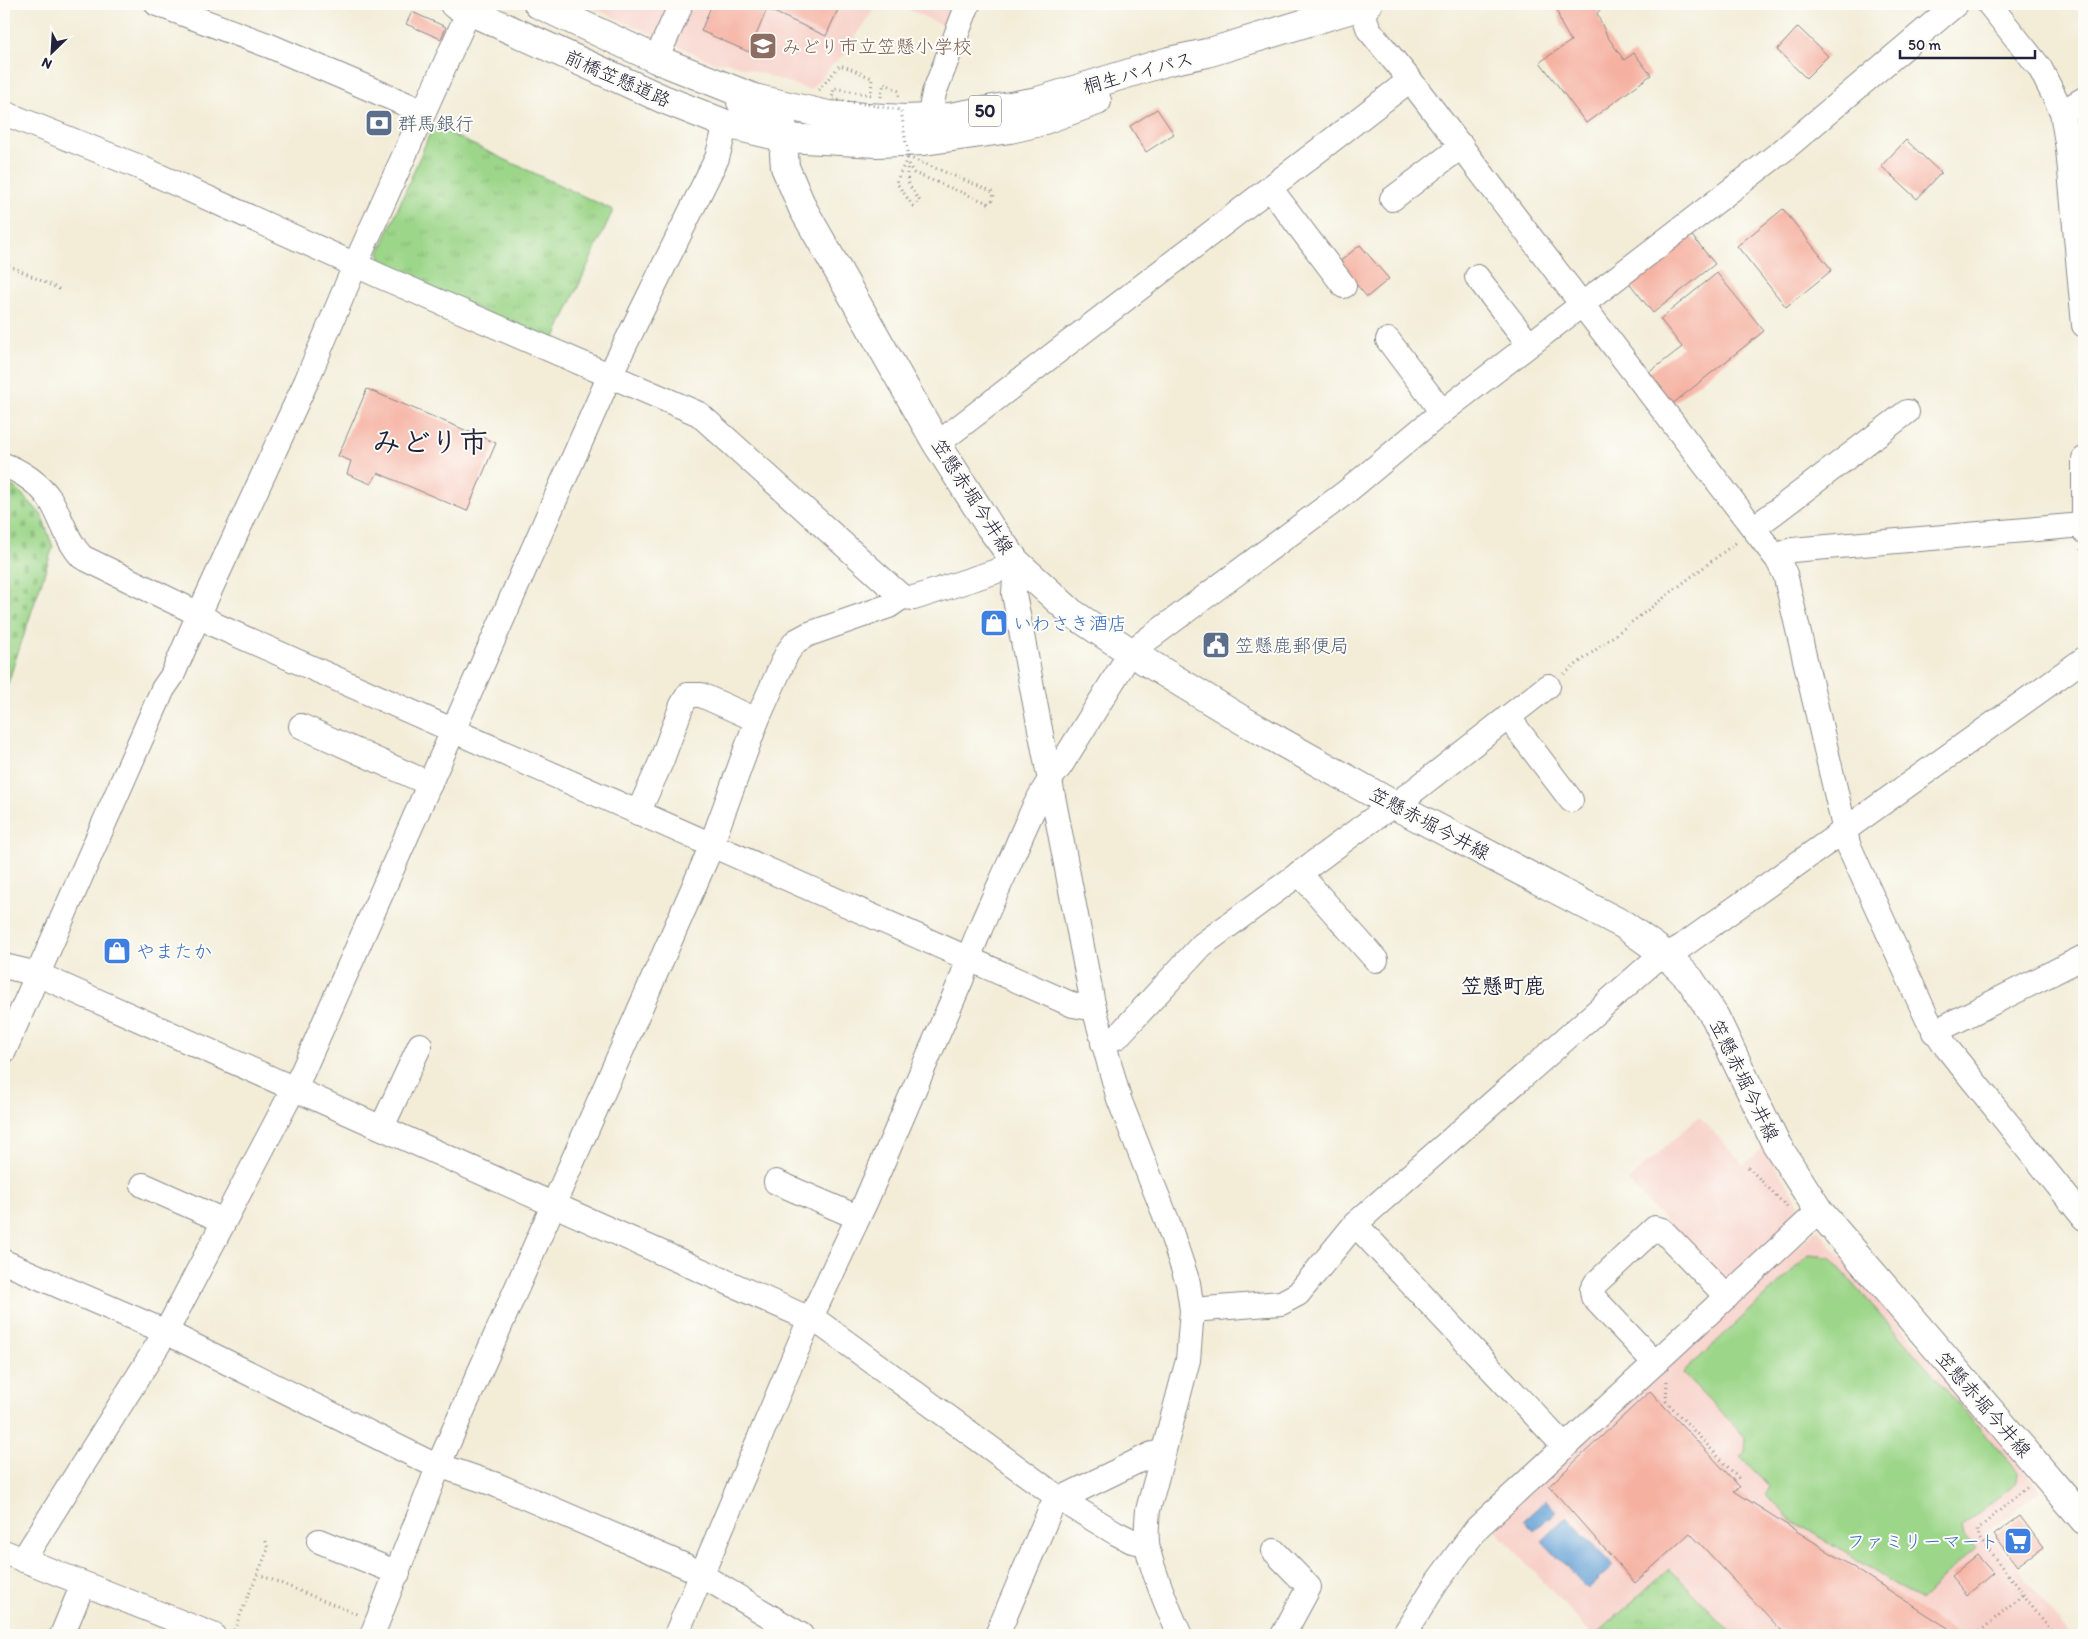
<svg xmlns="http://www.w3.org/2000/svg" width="2088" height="1639" font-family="Itim,'Klee One',sans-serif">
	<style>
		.built { fill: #f7d1c9 }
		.grass { fill: url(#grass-tufts); stroke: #5f7c62 }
		.cemetery { fill: url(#cemetery-stones); stroke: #5f7c62 }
		.pitch { fill: #9cd689; stroke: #5f7c62 }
		.water { fill: #64a0d5; stroke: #436188 }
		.building { fill: #f5b0a0 }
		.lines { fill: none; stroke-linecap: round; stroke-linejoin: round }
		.minor-casing { stroke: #8a888a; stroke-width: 26 }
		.major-casing { stroke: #8a888a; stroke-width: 30 }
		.highway-casing { stroke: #8a888a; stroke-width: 30 }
		.path { stroke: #8a888a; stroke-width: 3; stroke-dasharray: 1 4; stroke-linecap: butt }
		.minor { stroke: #fff; stroke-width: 24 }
		.major { stroke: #fff; stroke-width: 28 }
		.highway { stroke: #fff; stroke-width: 28 }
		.path-bridge { stroke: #8a888a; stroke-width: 3; stroke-dasharray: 1 4; stroke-linecap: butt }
		.labels { text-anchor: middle; stroke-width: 4; stroke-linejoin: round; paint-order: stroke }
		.shield { fill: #fdfcf7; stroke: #646373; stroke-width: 1 }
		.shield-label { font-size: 18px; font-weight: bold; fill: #22223b }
		.education-label { font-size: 19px; fill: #785e54; stroke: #fdfcf7; text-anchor: start }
		.street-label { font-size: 19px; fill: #22223b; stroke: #fdfcf7 }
		.service-label { font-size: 19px; fill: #4e5e75; stroke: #fdfcf7; text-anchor: start }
		.shop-label { font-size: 19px; fill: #366cbe; stroke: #fdfcf7; text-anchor: start }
		.quarter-label { font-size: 21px; font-weight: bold; fill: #22223b; stroke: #fdfcf7 }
		.town-label { font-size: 29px; font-weight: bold; fill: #22223b; stroke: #fdfcf7 }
	</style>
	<defs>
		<pattern id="grass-tufts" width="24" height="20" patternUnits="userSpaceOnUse" patternTransform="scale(1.25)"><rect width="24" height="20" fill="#9cd689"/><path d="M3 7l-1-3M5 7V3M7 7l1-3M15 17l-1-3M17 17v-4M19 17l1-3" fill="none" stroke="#86b777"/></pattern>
		<pattern id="cemetery-stones" width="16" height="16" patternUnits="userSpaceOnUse" patternTransform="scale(1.25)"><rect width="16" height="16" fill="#9cd689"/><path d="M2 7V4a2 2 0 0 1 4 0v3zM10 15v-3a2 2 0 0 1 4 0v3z" fill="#86b777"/></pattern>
	</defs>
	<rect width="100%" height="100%" fill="#fdfcf7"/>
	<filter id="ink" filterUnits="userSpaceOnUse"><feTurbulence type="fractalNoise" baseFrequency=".02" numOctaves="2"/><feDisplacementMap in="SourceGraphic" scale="10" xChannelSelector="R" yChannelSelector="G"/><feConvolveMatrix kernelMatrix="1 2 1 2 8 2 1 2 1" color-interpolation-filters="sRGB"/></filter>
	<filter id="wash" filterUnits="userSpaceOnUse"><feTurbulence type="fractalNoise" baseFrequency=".0096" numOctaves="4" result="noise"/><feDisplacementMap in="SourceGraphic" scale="20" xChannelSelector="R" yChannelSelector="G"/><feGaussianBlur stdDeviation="1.12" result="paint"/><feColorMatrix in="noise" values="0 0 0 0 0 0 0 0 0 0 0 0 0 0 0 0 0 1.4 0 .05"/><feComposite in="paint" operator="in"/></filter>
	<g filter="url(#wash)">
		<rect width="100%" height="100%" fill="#f3edd8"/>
		<!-- built -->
		<g class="built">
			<polygon points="585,4 877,4 843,57 839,58 810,90 727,62 715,63"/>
			<polygon points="897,4 953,4 944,26"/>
			<polygon points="1699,1116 1744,1165 1764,1147 1802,1210 1768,1242 1727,1287 1628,1181"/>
			<polygon points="1817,1229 2041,1490 1988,1531 2070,1635 1592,1635 1493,1527"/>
		</g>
		<!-- grass -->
		<g class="grass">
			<polygon points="433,126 613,210 553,342 385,267 379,253"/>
			<polygon points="1669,1568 1734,1635 1596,1635"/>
		</g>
		<!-- cemetery -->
		<polygon class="cemetery" points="4,482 17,489 41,514 53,547 4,695"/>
		<!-- pitch -->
		<polygon class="pitch" points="1809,1255 1830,1257 2018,1472 2017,1483 1961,1527 1963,1536 1975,1547 1920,1600 1792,1520 1765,1495 1770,1486 1740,1457 1745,1452 1746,1438 1683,1373"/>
		<!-- water -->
		<g class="water">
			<polygon points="1546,1500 1556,1511 1534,1531 1524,1520"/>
			<polygon points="1567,1517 1613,1566 1588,1589 1542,1541"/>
		</g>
		<g id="blocks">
			<!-- building -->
			<g class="building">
				<polygon points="712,4 832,4 839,7 826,36 767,9 749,52 701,31"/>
				<polygon points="1552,4 1606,4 1597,13 1607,36 1624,60 1634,53 1651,75 1586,123 1540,62 1571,41 1561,24 1557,10"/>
				<polygon points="412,12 446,27 441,39 406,24"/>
				<polygon points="1798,27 1828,56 1806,78 1777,50"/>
				<polygon points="1157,109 1174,134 1146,152 1130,126"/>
				<polygon points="1906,140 1941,173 1917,199 1881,166"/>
				<polygon points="1783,209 1832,270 1786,307 1737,246"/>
				<polygon points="1689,232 1715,264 1653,313 1627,280"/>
				<polygon points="1360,245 1389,279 1367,297 1338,263"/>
				<polygon points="1717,273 1764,331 1671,405 1647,374 1682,347 1660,319"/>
				<polygon points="367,389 496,443 467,511 378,473 371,484 347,474 351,461 338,456"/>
				<polygon points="1650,1391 1740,1487 1734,1491 1959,1635 1790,1635 1780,1629 1690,1533 1635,1583 1549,1486"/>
				<polygon points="2020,1516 2043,1547 2017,1566 1994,1535"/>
				<polygon points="1977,1555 1993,1573 1967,1595 1951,1576"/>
			</g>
		</g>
	</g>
	<g filter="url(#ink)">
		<use href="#blocks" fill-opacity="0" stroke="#8a888a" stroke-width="1"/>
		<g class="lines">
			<defs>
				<g id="minor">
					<polyline points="157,4 270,46 424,112"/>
					<polyline points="1360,4 1369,30 1410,80 1777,559 1785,574 1848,844 1927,1018 1947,1048 2084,1218"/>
					<polyline points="1989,4 2040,68 2062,112 2068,149 2084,325"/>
					<polyline points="656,59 679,9"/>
					<polyline points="2062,112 2084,99"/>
					<polyline points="4,113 137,166 382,277 699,414 902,597 914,598 994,572 1016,562"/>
					<polyline points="929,119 934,93 968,4"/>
					<polyline points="1270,188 1344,286"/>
					<polyline points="1392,199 1462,146"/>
					<polyline points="1477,277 1529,344"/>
					<polyline points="1388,340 1442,412"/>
					<polyline points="937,444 1410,80"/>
					<polyline points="2084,459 2084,531"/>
					<path d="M4,465C21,471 40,484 50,499C62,518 66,540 82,557L199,614L215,625L1073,1005L1084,1007L1093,1004"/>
					<polyline points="1754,528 1907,412"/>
					<polyline points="1777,559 1784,553 1792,550 2083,525"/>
					<path d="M1016,562L1014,594L1093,1004L1119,1099L1168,1223L1188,1283L1192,1310L1188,1360L1148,1510C1147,1521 1146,1531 1147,1542C1148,1561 1171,1616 1180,1635"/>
					<polyline points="1508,717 1571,800"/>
					<polyline points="301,726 430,784"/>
					<polyline points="638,813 661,762 682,705 688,695 701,695 757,720"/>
					<polyline points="1299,873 1376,960"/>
					<polyline points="4,966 37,974 821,1324 1060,1499 1116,1533 1132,1541 1147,1544"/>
					<polyline points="1934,1032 2084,957"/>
					<polyline points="1103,1043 1117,1037 1202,945 1373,819 1411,793 1548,686"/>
					<polyline points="4,1051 163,689 172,676 199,614 306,382 356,263 472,4"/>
					<polyline points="382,1127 420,1045"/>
					<polyline points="776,1182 857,1217"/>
					<polyline points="143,1185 224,1221"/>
					<polyline points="1355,1224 1565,1447"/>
					<polyline points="4,1262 166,1332 426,1461 494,1484 688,1567 801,1635"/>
					<polyline points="1192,1310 1281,1303 1298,1294 1355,1224 1653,962 1681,947 2084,659"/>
					<polyline points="1655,1363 1593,1297 1592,1290 1596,1283 1655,1228 1662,1230 1727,1297"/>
					<polyline points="319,1541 398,1573"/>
					<polyline points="1274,1551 1309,1587 1283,1635"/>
					<polyline points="4,1552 213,1635"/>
					<polyline points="23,1560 166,1332 302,1073 610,375 717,158 726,124"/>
					<polyline points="62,1635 83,1584"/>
					<polyline points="372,1635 443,1455 706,859 757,720 787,653 796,641 809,634 889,606 902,597"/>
					<path d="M676,1635L807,1326L865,1203L962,978C974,939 992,902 1009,864C1024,830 1037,794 1061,765L1124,663L1136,648L1345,493L1442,412L1782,151L1956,4"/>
					<polyline points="997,1635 1051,1508 1060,1499 1152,1454 1163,1452"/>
					<polyline points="1404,1635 1437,1582 1477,1528 1819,1211"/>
				</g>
				<polyline id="major" points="741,102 774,116 783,128 786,138 784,154 785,167 803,209 937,444 990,527 1016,562 1072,613 1132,653 1244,721 1394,805 1624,925 1666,955 1690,979 1715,1017 1775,1142 1819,1211 2084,1520"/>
				<g id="highway">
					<polyline points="454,4 663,99 726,124 786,138 877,143 924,141 1010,129 1036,123 1097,101"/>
					<polyline points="538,4 656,59 754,98 828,115 905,119 950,117 1038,101 1169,61 1207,53 1368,4"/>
				</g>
			</defs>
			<!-- minor casing -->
			<use href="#minor" class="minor-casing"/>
			<!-- major casing -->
			<use href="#major" class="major-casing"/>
			<!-- highway casing -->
			<use href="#highway" class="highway-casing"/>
			<!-- path -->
			<g class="path">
				<polyline points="819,90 840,65 851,69"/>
				<polyline points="881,97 884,83 899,91 899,97"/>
				<path d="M908,157L991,191L994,195L992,201L988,203L914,173L908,164C905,180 910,189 920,201L913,206L896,182Z"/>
				<polyline points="4,263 61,290"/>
				<polyline points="2080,441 2080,345"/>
				<polyline points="2081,549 2084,566"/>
				<polyline points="1564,674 1738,541"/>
				<polyline points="1748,1167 1789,1209"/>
				<polyline points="1667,1381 1666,1401 1741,1481"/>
				<polyline points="2027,1487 1978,1529 1979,1538 2055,1635"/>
				<polyline points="258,1574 359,1615"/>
				<polyline points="234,1630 268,1549 265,1538"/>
				<polyline points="1976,1635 2023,1594"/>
			</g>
			<!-- minor -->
			<use href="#minor" class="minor"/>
			<!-- major -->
			<use href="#major" class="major"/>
			<!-- highway -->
			<use href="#highway" class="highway"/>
			<!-- path-bridge -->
			<polyline class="path-bridge" points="851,69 872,78 871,95 834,88 832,99 901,110 908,157"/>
		</g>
	</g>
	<!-- icons -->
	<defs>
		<symbol id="school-square" viewBox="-11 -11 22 22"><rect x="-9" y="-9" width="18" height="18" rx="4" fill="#8d6e63" stroke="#fdfcf7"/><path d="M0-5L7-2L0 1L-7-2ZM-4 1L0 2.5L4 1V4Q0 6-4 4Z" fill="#fff"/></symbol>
		<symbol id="bank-square" viewBox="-11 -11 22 22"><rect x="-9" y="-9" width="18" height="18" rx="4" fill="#5c6f8a" stroke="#fdfcf7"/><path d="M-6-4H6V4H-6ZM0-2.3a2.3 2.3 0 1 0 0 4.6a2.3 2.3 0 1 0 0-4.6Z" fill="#fff"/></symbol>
		<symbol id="shop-square" viewBox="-11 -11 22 22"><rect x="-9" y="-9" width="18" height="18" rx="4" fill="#3f7fe0" stroke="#fdfcf7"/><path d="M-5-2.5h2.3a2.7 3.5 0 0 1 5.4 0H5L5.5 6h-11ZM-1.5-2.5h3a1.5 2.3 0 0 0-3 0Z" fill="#fff"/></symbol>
		<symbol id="civic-square" viewBox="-11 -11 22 22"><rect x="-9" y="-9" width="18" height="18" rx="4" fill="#5c6f8a" stroke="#fdfcf7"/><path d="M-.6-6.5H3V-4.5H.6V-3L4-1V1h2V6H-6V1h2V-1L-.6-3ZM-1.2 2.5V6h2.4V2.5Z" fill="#fff"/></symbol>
		<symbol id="supermarket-square" viewBox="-11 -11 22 22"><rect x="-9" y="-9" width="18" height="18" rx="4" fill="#3f7fe0" stroke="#fdfcf7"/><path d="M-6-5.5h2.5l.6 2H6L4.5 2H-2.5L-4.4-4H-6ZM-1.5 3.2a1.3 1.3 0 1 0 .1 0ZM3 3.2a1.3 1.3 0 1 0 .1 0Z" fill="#fff"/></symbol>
	</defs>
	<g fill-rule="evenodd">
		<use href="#school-square" x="747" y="30" width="32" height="32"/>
		<use href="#bank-square" x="363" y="107" width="32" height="32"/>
		<use href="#shop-square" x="978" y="607" width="32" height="32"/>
		<use href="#civic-square" x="1200" y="629" width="32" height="32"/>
		<use href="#shop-square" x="101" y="935" width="32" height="32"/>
		<use href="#supermarket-square" x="2002" y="1525" width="32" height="32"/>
	</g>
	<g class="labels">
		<!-- shield labels -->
		<rect class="shield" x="969" y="95.5" width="32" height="31" rx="4"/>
		<g class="shield-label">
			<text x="985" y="117">50</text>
		</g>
		<!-- education labels -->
		<g class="education-label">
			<text x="782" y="53">みどり市立笠懸小学校</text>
		</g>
		<!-- street labels -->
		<g class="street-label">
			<text transform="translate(1138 72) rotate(-15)" y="7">桐生バイパス</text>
			<text transform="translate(618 78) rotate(24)" y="7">前橋笠懸道路</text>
			<text transform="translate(973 496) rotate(57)" y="7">笠懸赤堀今井線</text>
			<text transform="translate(1430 823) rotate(28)" y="7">笠懸赤堀今井線</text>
			<text transform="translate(1745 1080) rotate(64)" y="7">笠懸赤堀今井線</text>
			<text transform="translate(1984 1404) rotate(49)" y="7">笠懸赤堀今井線</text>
		</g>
		<!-- service labels -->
		<g class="service-label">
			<text x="398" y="130">群馬銀行</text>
			<text x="1235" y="652">笠懸鹿郵便局</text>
		</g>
		<!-- shop labels -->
		<g class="shop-label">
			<text x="1013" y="630">いわさき酒店</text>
			<text x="136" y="958">やまたか</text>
			<text x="1999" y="1548" text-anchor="end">ファミリーマート</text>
		</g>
		<!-- quarter labels -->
		<g class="quarter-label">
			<text x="1503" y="993">笠懸町鹿</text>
		</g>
		<!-- town labels -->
		<g class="town-label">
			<text x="430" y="452">みどり市</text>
		</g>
	</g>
	<!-- margin -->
	<rect width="2088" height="1639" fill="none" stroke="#fdfcf7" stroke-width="20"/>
	<!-- north arrow -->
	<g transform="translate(52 52) rotate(205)" stroke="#fdfcf7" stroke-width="4" paint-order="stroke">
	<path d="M0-4L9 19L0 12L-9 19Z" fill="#22223b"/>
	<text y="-8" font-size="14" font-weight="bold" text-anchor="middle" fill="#22223b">N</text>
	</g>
	<!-- scale -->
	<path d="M1900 50v8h135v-8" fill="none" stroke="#22223b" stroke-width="2.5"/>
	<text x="1908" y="50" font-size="15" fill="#22223b" stroke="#fdfcf7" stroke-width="4" paint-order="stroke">50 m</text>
</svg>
